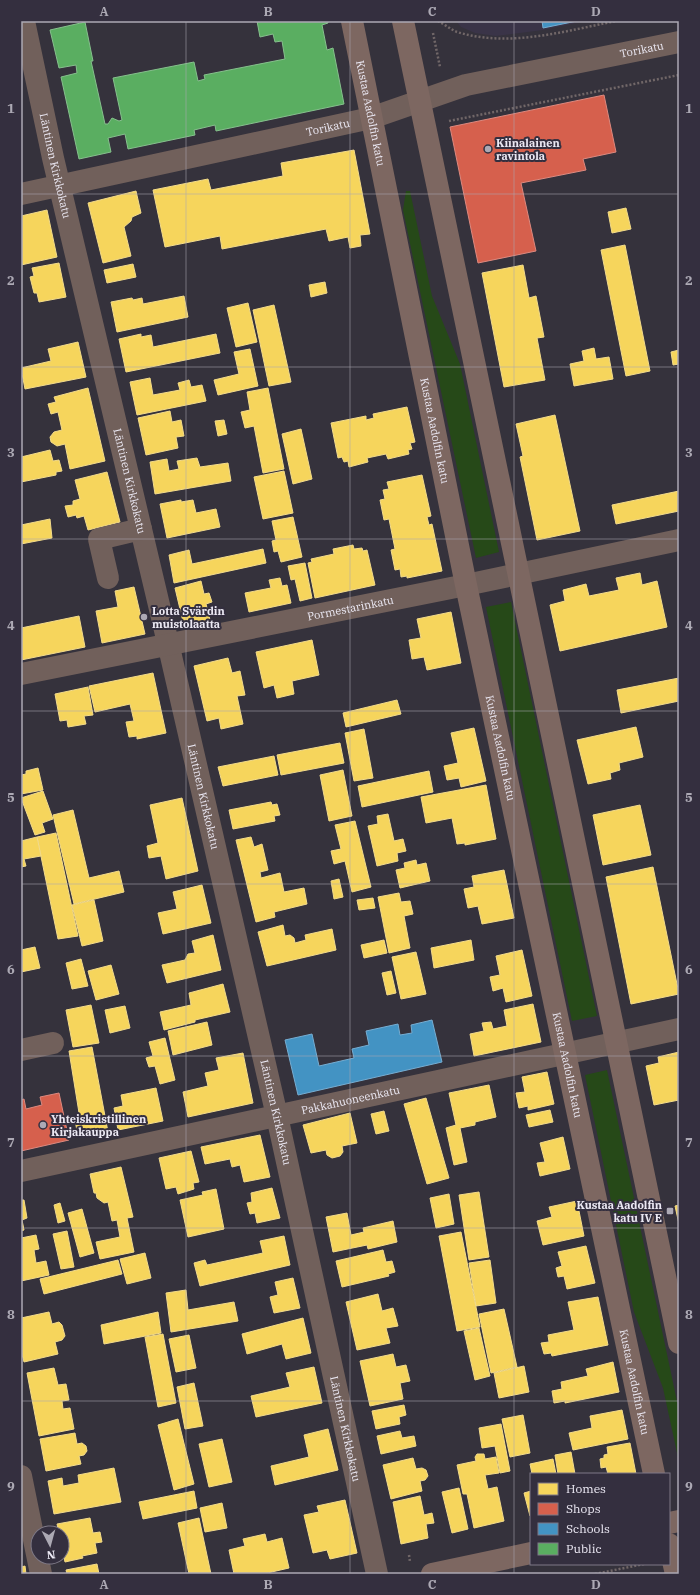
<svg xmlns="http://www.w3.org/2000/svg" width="700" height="1595" font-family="'IBM Plex Serif',serif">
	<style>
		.built { fill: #3a3448 }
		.green { fill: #264918 }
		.homes { fill: #f6d55c; stroke: #f3db8a }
		.shops { fill: #d6604d; stroke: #dd897f }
		.schools { fill: #4393c3; stroke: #76add2 }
		.public { fill: #5aae61; stroke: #86c08d }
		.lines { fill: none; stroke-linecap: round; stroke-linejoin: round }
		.path { stroke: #716768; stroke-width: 2.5; stroke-dasharray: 2 2; stroke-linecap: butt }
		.minor { stroke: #71605b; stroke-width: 22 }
		.major { stroke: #7d6761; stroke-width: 22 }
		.grid { fill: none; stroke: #aca9b4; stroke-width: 1; stroke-opacity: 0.55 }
		.poi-dot { fill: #aca9b4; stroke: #342f3f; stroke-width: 1.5 }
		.labels { text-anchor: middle; stroke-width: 4; stroke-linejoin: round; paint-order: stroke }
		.street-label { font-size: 11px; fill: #ece9f4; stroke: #342f3f }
		.poi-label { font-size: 11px; font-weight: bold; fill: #ece9f4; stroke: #342f3f; text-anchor: start }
		.neatline { fill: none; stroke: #aca9b4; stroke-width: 1.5 }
		.grid-label { font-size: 13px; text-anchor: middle; font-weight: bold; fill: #aca9b4 }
	</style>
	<rect width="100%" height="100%" fill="#35323c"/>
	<!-- built -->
	<polygon class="built" points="456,21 586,21 543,30 496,36 475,33 461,27"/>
	<!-- green -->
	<g class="green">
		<polygon points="406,191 410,191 432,296 460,364 499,552 476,558 403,210"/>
		<polygon points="511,602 597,1016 572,1021 486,607"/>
		<polygon points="607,1070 679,1411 679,1462 663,1388 634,1312 585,1075"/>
	</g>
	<!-- homes -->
	<g class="homes">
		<polygon points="354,150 370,234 360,235 361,246 350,248 348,237 329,241 326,229 222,249 220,236 165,247 153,190 208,179 211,190 283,176 281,163"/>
		<polygon points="136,191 141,213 132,217 131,221 124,227 131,256 103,263 88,203"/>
		<polygon points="626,208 631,229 612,233 608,212"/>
		<polygon points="47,210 57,257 21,265 21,216"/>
		<polygon points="625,245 650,371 626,376 601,250"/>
		<polygon points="59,263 66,297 39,302 37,293 34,293 30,277 34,276 32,268"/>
		<polygon points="133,264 136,277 107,283 104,270"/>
		<polygon points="523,265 529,298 536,296 544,337 537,338 545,380 504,387 482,273"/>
		<polygon points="325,282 327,293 311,297 309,285"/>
		<polygon points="184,296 188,317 117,332 111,302 132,298 133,300 142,298 143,304"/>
		<polygon points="248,303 257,342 236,347 227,308"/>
		<polygon points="274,305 291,382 269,386 253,310"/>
		<polygon points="141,334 141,337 151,335 153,347 216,334 220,353 126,372 119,339"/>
		<polygon points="78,342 86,377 25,389 21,368 51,361 48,349"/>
		<polygon points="594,348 596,359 609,357 613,379 574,386 570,364 584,361 582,351"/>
		<polygon points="250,349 258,386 218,395 214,380 239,374 234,352"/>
		<polygon points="679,350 679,364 673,365 671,352"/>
		<polygon points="150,378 153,395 180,390 178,383 189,380 191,387 202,385 206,401 137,415 130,382"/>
		<polygon points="88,388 105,461 70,469 65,444 57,446 51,442 50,437 54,432 62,430 58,412 51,414 48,404 56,402 54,397"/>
		<polygon points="268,388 284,469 263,473 254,426 245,428 241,412 250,410 247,392"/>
		<polygon points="407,407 415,442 410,443 412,449 408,450 409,454 388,459 386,454 367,458 368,462 349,467 348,461 344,462 342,457 338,458 331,423 366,416 366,420 374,418 373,414"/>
		<polygon points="170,411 172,422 181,420 184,436 176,437 178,448 146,455 138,418"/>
		<polygon points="555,415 580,531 537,540 520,457 523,456 516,424"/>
		<polygon points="224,420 227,434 218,436 215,421"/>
		<polygon points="301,429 312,479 293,484 282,434"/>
		<polygon points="50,450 53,461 59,460 62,471 56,472 56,475 21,482 21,457"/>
		<polygon points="197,458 200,467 228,463 231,481 155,494 150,462 167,459 169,471 179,469 177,461"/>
		<polygon points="284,471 293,513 263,519 254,477"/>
		<polygon points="107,472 120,522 88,530 84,516 77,518 76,515 68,517 65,506 73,505 73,501 80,499 75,480"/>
		<polygon points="422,475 431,516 427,517 429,525 432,524 442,571 407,578 407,576 401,577 400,569 395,570 391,550 395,549 389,519 384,520 380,500 385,499 383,490 389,489 387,482"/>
		<polygon points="679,491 679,511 616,524 612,505"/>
		<polygon points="181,500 181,502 193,500 196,513 216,509 220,527 167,538 160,504"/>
		<polygon points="293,517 302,557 281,562 278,551 274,552 272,541 276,540 272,521"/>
		<polygon points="50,519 52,538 21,544 21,525"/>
		<polygon points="353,545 354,549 362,548 363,551 367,550 375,585 315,598 308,563 312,562 311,559 334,554 333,549"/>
		<polygon points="263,549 266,563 174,583 169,555 189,550 192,564"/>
		<polygon points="305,563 312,598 300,601 295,579 291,580 288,566"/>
		<polygon points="640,573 642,585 657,581 667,627 560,651 550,605 565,601 563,590 586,584 589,596 619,590 616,578"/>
		<polygon points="280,578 282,586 287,585 291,603 249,612 245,593 271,588 269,580"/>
		<polygon points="201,581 204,594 209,593 212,602 206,604 210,620 184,626 175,588"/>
		<polygon points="134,587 145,634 102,643 96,611 118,607 115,591"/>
		<polygon points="451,612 461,663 427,670 424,657 412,659 409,640 421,638 417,619"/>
		<polygon points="79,616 85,647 21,660 21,628"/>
		<polygon points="312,640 319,675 292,681 294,694 277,698 274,685 264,688 256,652"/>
		<polygon points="228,658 232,673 240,671 245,695 237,696 243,724 221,729 219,718 207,721 194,666"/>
		<polygon points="153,673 166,733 137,739 137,736 129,737 126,722 134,721 130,704 95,712 89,686"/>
		<polygon points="679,678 679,701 621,713 617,690"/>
		<polygon points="88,687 93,715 84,716 86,724 68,727 67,720 60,721 55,694"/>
		<polygon points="397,700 401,714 346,727 343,713"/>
		<polygon points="636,727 643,757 619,763 620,770 610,773 611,779 588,784 577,740"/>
		<polygon points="474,728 486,781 461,787 459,778 447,780 444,766 458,763 451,733"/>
		<polygon points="364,729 373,778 354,781 345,733"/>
		<polygon points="340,743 344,763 281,775 277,755"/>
		<polygon points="274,756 278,775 223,786 218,767"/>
		<polygon points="38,768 43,790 21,794 21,775 26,774 26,771"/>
		<polygon points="343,770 352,816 329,821 320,775"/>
		<polygon points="429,771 433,792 362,807 358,786"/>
		<polygon points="486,785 496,839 465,845 465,843 457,844 452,818 426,823 421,797"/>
		<polygon points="43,791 53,819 42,823 45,832 35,835 21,798"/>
		<polygon points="182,798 198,871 166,879 161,856 149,858 147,846 158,843 150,805"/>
		<polygon points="271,802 272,805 277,804 280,815 274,816 275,821 233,829 229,810"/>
		<polygon points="640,805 651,855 603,865 593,815"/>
		<polygon points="73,810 89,878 119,871 124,892 74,904 53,815"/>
		<polygon points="388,814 394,841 403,839 406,851 397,853 398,861 377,866 368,826 378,824 377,816"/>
		<polygon points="355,821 371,887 352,892 345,861 334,864 331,851 341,849 335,825"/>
		<polygon points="56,833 78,936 58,939 37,837"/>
		<polygon points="37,837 41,856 24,859 26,866 21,867 21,841"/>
		<polygon points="251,837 254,847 262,844 268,870 260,872 261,878 280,873 284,892 304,888 307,904 274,912 275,917 256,922 236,840"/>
		<polygon points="416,860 417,865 426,863 430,881 400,888 396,870 405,868 404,863"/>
		<polygon points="653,867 679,994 631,1004 606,877"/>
		<polygon points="504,870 514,918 482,924 478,906 468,908 464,889 474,887 472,876"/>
		<polygon points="339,879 343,897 334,899 331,881"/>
		<polygon points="202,885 211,923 163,934 158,913 177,909 173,892"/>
		<polygon points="399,893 401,902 410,901 413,914 404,916 410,948 389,953 378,897"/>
		<polygon points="373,898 375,908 359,910 357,900"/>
		<polygon points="94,900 103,941 82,946 72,905"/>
		<polygon points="283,925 285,936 290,935 294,938 295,943 306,940 305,935 332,929 336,950 267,966 258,932"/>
		<polygon points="213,935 221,970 167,983 162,965 185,960 188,954 195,953 192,941"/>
		<polygon points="384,940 387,953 364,958 361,945"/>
		<polygon points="471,940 474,960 434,968 431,948"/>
		<polygon points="35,947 40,968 21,972 21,950"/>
		<polygon points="522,950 532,996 506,1002 503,988 493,991 490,977 500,975 496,956"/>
		<polygon points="416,952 426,994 401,999 392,957"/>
		<polygon points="81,959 88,986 72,989 66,963"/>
		<polygon points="111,965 119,994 96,1000 88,971"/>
		<polygon points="391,971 396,993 387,995 382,973"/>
		<polygon points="223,984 230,1012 195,1020 195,1022 164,1030 160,1012 191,1005 189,993"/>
		<polygon points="533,1004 541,1042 474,1056 470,1034 484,1031 482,1023 491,1022 493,1029 507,1026 504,1010"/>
		<polygon points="91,1005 99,1043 73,1047 66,1010"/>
		<polygon points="125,1006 130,1028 110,1033 105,1010"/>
		<polygon points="207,1022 212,1045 173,1055 168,1031"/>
		<polygon points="165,1038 175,1080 160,1084 155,1066 149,1067 146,1058 153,1056 149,1042"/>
		<polygon points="92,1047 108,1132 83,1137 82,1130 77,1131 75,1120 80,1119 69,1051"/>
		<polygon points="679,1052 679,1100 654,1105 646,1066 659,1063 658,1057"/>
		<polygon points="243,1053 253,1103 188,1117 183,1092 208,1086 205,1073 219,1070 216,1058"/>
		<polygon points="547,1072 554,1104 528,1110 528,1106 519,1108 516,1093 525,1092 522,1077"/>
		<polygon points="489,1085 496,1117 475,1122 475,1125 460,1128 467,1162 454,1165 446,1128 456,1125 449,1093"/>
		<polygon points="156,1088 163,1121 118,1130 114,1108 123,1106 121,1095"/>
		<polygon points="426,1098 449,1178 427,1184 404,1104"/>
		<polygon points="550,1110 553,1122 529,1127 526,1115"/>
		<polygon points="384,1111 389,1131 376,1134 371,1114"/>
		<polygon points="350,1113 357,1143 342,1146 343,1152 340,1156 332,1158 327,1155 326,1150 311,1153 303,1125"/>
		<polygon points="260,1135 270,1177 244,1182 240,1165 232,1167 230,1159 205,1164 201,1147"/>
		<polygon points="563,1137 570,1169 540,1176 537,1163 545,1162 540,1143"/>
		<polygon points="191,1151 199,1182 193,1183 194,1189 178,1194 176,1187 166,1189 159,1158"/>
		<polygon points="121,1167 133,1217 127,1218 134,1252 100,1259 96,1242 120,1237 117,1220 112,1221 108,1202 104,1203 97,1198 96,1193 94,1193 90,1174"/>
		<polygon points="272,1188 280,1218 257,1223 255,1213 250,1214 247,1203 252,1202 251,1193"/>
		<polygon points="216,1189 224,1229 188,1237 180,1200 203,1195 202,1192"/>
		<polygon points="479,1192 489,1257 469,1260 459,1195"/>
		<polygon points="449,1194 454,1224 436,1228 430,1198"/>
		<polygon points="21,1200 24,1200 27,1218 22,1220 24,1230 21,1231"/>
		<polygon points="577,1201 584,1236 543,1245 537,1221 552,1217 549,1207"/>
		<polygon points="60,1203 65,1221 58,1223 54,1205"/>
		<polygon points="679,1205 679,1224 675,1206"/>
		<polygon points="82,1209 94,1253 80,1257 68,1213"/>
		<polygon points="347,1213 351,1235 364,1232 363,1228 393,1221 397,1242 368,1249 367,1245 333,1252 326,1217"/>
		<polygon points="67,1231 74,1267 61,1269 53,1234"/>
		<polygon points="461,1232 480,1327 457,1331 439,1236"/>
		<polygon points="36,1235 39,1249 34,1250 36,1263 46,1261 49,1275 21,1281 21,1238"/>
		<polygon points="284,1236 290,1265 200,1286 194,1263 205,1260 207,1265 263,1253 260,1241"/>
		<polygon points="586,1246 595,1283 567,1289 564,1276 558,1277 556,1268 562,1266 558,1252"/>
		<polygon points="383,1250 386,1262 392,1261 395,1272 388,1274 389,1276 342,1287 336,1261"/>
		<polygon points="145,1253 151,1278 127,1284 120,1259"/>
		<polygon points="118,1260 122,1274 44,1294 40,1279"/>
		<polygon points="490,1260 496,1303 476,1306 469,1263"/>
		<polygon points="293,1278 300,1308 274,1313 270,1297 278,1295 275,1282"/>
		<polygon points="186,1290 188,1310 234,1302 238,1321 171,1332 166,1293"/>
		<polygon points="378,1294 382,1311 393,1308 398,1326 386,1328 390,1343 357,1350 346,1302"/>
		<polygon points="598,1297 608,1345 552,1356 551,1353 544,1354 541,1343 549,1342 548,1335 574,1330 568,1302"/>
		<polygon points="504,1309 517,1367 491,1373 479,1314"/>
		<polygon points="49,1312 52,1324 59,1322 62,1325 65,1336 62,1340 55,1342 58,1354 24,1362 21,1350 21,1318"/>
		<polygon points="158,1312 161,1333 104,1344 101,1325"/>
		<polygon points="303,1318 311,1353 286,1359 282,1344 247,1354 242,1334"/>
		<polygon points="479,1328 490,1376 475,1380 464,1331"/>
		<polygon points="163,1334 176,1403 158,1407 145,1337"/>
		<polygon points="189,1335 196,1368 176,1372 169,1339"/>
		<polygon points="393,1354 396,1367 406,1365 410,1381 400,1383 403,1399 370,1406 360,1361"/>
		<polygon points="613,1362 619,1392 565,1403 565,1401 554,1403 552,1391 562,1389 561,1382 588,1376 586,1369"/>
		<polygon points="524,1366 529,1392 499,1398 494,1373"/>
		<polygon points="314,1367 322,1403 256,1417 251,1396 290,1387 286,1373"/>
		<polygon points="54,1368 58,1385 66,1384 69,1400 62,1401 63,1409 70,1408 74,1429 39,1436 27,1373"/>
		<polygon points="194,1383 203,1426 185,1429 177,1387"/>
		<polygon points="404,1405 406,1415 399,1417 400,1424 376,1429 372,1411"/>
		<polygon points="622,1410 628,1439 573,1450 569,1433 592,1428 590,1416"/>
		<polygon points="523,1415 530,1453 510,1457 502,1419"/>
		<polygon points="178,1419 194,1484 174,1490 158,1425"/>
		<polygon points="501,1424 510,1471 500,1473 495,1446 482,1448 479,1428"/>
		<polygon points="328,1429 338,1470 275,1485 271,1466 309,1457 304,1435"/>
		<polygon points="400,1431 402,1438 414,1436 416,1446 381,1454 377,1436"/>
		<polygon points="75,1433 77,1444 82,1443 86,1446 87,1451 84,1455 79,1456 81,1464 46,1471 40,1439"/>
		<polygon points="222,1439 232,1482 209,1487 199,1444"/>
		<polygon points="630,1443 636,1474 608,1474 606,1467 601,1468 600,1459 604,1458 604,1455 608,1454 607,1447"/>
		<polygon points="571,1452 575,1474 558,1474 555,1455"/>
		<polygon points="477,1454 484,1454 485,1459 496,1457 499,1473 485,1475 488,1489 497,1487 504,1521 474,1528 467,1494 463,1494 457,1465 476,1461 475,1457"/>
		<polygon points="413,1458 416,1469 422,1468 426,1470 428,1476 425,1480 420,1481 422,1491 391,1499 383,1465"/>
		<polygon points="553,1459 556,1474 532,1474 530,1464"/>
		<polygon points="114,1468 121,1502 54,1514 48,1481 62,1478 63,1486 79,1483 78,1475"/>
		<polygon points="459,1488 468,1529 452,1533 442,1492"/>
		<polygon points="194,1491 197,1508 143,1519 139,1502"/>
		<polygon points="531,1491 531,1516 530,1516 524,1493"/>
		<polygon points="420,1496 424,1515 432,1513 434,1523 426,1524 428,1538 401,1544 393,1502"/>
		<polygon points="345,1500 357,1553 330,1559 327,1550 313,1553 304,1515 319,1512 317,1506"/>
		<polygon points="222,1503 227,1528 205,1532 200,1508"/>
		<polygon points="90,1518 93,1533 100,1532 102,1542 95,1543 97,1553 82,1556 83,1558 65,1562 62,1549 62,1533 59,1533 57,1524"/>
		<polygon points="199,1518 211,1574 189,1574 178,1523"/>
		<polygon points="265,1534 267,1542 282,1538 289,1568 263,1574 234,1574 229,1550 245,1546 243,1539"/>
		<polygon points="97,1564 99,1574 67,1574 66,1570"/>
		<polygon points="25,1566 26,1574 21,1574 21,1567"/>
	</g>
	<!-- shops -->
	<g class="shops">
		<polygon points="604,95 616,152 583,159 586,170 521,183 536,251 478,263 450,127"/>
		<polygon points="59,1093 69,1140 21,1151 21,1100 24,1099 26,1109 42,1105 40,1097"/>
	</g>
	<!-- schools -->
	<g class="schools">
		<polygon points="542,21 577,21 543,28"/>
		<polygon points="432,1020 442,1062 298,1095 285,1040 312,1034 319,1066 354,1058 352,1049 369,1045 366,1031 398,1024 400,1035 412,1033 411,1025"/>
	</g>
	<!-- public -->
	<polygon class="public" points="257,21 328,21 328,23 322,25 327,50 333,48 344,104 216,131 215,125 194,130 195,135 128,149 125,134 108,138 111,152 79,159 61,77 77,73 76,65 59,68 50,30 85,22 93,61 91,61 105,124 108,124 112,118 119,121 122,120 113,78 194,62 198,81 205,79 204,75 285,59 282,41 275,42 273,34 260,37"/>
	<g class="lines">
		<!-- path -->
		<g class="path">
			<path d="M438,21C444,24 450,29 457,32C509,48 565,31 616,21"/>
			<polyline points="433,33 440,67"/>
			<polyline points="449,121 679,75"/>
			<polyline points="409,1555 410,1562"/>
			<polyline points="595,1574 644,1564"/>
		</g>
		<!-- minor -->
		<g class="minor">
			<path id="s1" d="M24,21L53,158L168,643L277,1116L377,1574"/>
			<path id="s2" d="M21,194L371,118L466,85L679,42"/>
			<polyline points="108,578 99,539 141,529"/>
			<path id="s3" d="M21,674L466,585L679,540"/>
			<polyline points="21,1050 53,1043"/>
			<path id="s4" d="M21,1171L679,1029"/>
			<polyline points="21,1476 41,1574"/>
		</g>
		<!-- major -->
		<g class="major">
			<path id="s5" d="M352,21L466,585L654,1474"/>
			<polyline points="403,21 679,1343"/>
			<polyline points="669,1523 679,1521"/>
			<polyline points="669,1544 676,1574"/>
			<polyline points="432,1574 531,1553"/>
		</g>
	</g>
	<!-- grid -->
	<path class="grid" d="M186,21V1574M350,21V1574M514,21V1574M21,194H679M21,367H679M21,539H679M21,711H679M21,884H679M21,1056H679M21,1228H679M21,1401H679"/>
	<!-- markers -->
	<g class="poi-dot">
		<circle cx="488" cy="149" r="4"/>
		<circle cx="144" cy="617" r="4"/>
		<circle cx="43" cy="1125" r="4"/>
		<rect x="666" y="1207" width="8" height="8" rx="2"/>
	</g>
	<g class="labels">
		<!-- street labels -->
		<g class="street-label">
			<text dy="4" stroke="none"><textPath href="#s2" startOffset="638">Torikatu</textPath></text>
			<text dy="4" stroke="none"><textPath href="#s5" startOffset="94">Kustaa Aadolfin katu</textPath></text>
			<text dy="4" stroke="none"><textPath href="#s2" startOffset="314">Torikatu</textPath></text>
			<text dy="4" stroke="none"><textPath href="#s1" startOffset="148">Läntinen Kirkkokatu</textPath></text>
			<text dy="4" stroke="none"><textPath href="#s5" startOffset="418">Kustaa Aadolfin katu</textPath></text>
			<text dy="4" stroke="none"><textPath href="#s1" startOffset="472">Läntinen Kirkkokatu</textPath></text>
			<text dy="4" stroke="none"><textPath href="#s3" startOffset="336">Pormestarinkatu</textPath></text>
			<text dy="4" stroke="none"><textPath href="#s5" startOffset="742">Kustaa Aadolfin katu</textPath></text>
			<text dy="4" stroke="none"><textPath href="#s1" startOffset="796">Läntinen Kirkkokatu</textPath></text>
			<text dy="4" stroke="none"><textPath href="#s5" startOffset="1066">Kustaa Aadolfin katu</textPath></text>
			<text dy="4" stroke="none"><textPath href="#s4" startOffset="337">Pakkahuoneenkatu</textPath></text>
			<text dy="4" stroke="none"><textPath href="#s1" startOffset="1120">Läntinen Kirkkokatu</textPath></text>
			<text dy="4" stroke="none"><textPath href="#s5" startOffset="1390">Kustaa Aadolfin katu</textPath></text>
			<text dy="4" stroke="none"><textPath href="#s1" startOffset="1444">Läntinen Kirkkokatu</textPath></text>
		</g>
		<!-- poi labels -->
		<g class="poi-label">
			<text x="496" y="147">Kiinalainen<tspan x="496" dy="13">ravintola</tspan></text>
			<text x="152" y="615">Lotta Svärdin<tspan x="152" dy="13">muistolaatta</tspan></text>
			<text x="51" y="1123">Yhteiskristillinen<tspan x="51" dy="13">Kirjakauppa</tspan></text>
			<text x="662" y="1209" text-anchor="end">Kustaa Aadolfin<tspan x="662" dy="13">katu IV E</tspan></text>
		</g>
	</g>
	<!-- border -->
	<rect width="700" height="1595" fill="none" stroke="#342f3f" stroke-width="44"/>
	<!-- legend -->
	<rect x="530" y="1473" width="140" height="92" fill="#342f3f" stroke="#7e7987"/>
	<rect x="538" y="1483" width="20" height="12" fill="#f6d55c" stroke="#7e7987"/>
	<text x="566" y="1493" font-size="12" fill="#ece9f4">Homes</text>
	<rect x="538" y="1503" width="20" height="12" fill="#d6604d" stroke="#7e7987"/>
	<text x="566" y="1513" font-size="12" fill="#ece9f4">Shops</text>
	<rect x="538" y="1523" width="20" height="12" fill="#4393c3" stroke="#7e7987"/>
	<text x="566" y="1533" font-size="12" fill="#ece9f4">Schools</text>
	<rect x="538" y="1543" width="20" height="12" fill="#5aae61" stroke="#7e7987"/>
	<text x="566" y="1553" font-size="12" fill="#ece9f4">Public</text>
	<!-- north arrow -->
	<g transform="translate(50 1545) rotate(174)"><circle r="19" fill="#342f3f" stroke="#7e7987"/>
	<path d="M0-3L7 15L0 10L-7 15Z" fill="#aca9b4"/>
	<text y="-6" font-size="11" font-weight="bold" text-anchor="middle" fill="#ece9f4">N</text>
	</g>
	<rect x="22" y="22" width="656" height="1551" class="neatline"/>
	<g class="grid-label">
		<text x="104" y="16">A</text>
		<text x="268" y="16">B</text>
		<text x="432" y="16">C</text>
		<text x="596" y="16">D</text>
		<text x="11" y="113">1</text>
		<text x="689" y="113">1</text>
		<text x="11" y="285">2</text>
		<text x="689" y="285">2</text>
		<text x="11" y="457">3</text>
		<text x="689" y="457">3</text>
		<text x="11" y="630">4</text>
		<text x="689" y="630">4</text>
		<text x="11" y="802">5</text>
		<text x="689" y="802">5</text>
		<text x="11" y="974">6</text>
		<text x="689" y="974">6</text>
		<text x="11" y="1147">7</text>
		<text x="689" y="1147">7</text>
		<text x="11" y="1319">8</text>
		<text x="689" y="1319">8</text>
		<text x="11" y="1491">9</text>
		<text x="689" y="1491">9</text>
		<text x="104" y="1589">A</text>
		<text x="268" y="1589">B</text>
		<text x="432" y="1589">C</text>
		<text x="596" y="1589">D</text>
	</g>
</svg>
